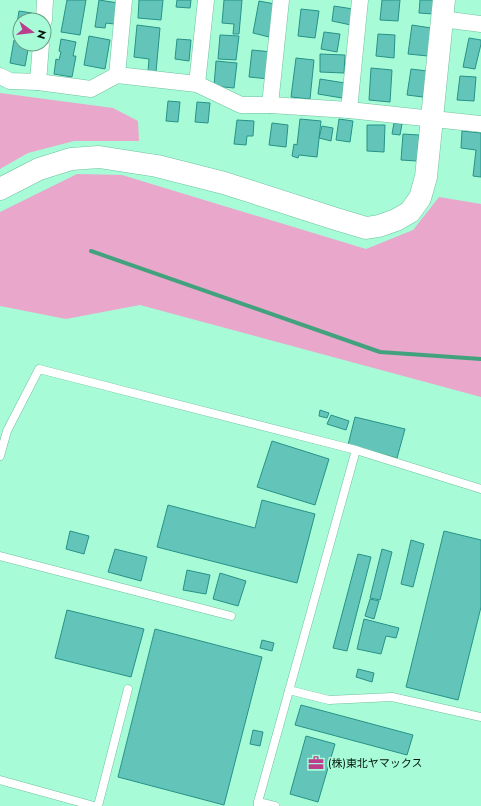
<svg xmlns="http://www.w3.org/2000/svg" width="481" height="806" font-family="Jost,'Noto Sans JP',sans-serif">
	<style>
		.green { fill: #e9a7cb }
		.lines { fill: none; stroke-linecap: round; stroke-linejoin: round }
		.stream { stroke: #42a27e; stroke-width: 4 }
		.building { fill: #63c5ba; stroke: #279287 }
		.lane-casing { stroke: #70c19f; stroke-width: 9 }
		.street-casing { stroke: #70c19f; stroke-width: 17 }
		.secondary-casing { stroke: #70c19f; stroke-width: 23 }
		.lane { stroke: #fff; stroke-width: 8 }
		.street { stroke: #fff; stroke-width: 16 }
		.secondary { stroke: #fff; stroke-width: 22 }
		.labels { text-anchor: middle; stroke-width: 3.5; stroke-linejoin: round; paint-order: stroke }
		.poi-label { font-size: 11px; fill: #00160c; stroke: #a8fbd7; text-anchor: start }
	</style>
	<rect width="100%" height="100%" fill="#a8fbd7"/>
	<!-- green -->
	<g class="green">
		<polygon points="0,93 113,108 138,121 139,141 74,141 28,153 0,169"/>
		<polygon points="77,174 122,175 366,249 413,230 439,197 481,204 481,397 140,305 66,319 0,306 0,212"/>
	</g>
	<g class="lines">
		<!-- stream -->
		<polyline class="stream" points="91,251 380,352 481,359"/>
	</g>
	<!-- building -->
	<g class="building">
		<polygon points="67,0 86,0 80,35 61,32"/>
		<polygon points="99,0 118,3 114,24 106,23 105,28 95,27"/>
		<polygon points="139,0 163,0 161,20 138,18"/>
		<polygon points="177,0 191,0 190,8 176,7"/>
		<polygon points="224,0 242,0 239,34 233,34 234,24 222,23"/>
		<polygon points="382,0 400,0 398,21 380,20"/>
		<polygon points="420,0 434,0 433,14 419,13"/>
		<polygon points="259,1 275,4 269,37 253,33"/>
		<polygon points="334,6 353,9 351,25 332,21"/>
		<polygon points="301,9 319,11 315,38 298,36"/>
		<polygon points="19,11 32,13 31,20 20,20 20,37 15,36"/>
		<polygon points="137,25 160,28 156,72 148,71 149,59 134,57"/>
		<polygon points="412,25 431,28 428,56 408,54"/>
		<polygon points="324,32 340,34 337,52 321,49"/>
		<polygon points="378,34 395,35 394,58 376,56"/>
		<polygon points="220,35 239,36 236,60 218,59"/>
		<polygon points="89,36 110,40 105,69 84,65"/>
		<polygon points="469,38 481,40 481,44 475,69 463,67"/>
		<polygon points="61,39 76,42 73,56 76,56 72,77 54,74 56,59 59,60 61,52 59,51"/>
		<polygon points="177,39 191,40 189,61 175,59"/>
		<polygon points="14,40 20,41 20,44 29,44 25,66 10,63"/>
		<polygon points="252,50 272,52 269,79 249,77"/>
		<polygon points="320,54 345,55 344,73 320,72"/>
		<polygon points="296,58 314,60 310,99 291,97"/>
		<polygon points="216,61 237,63 234,88 214,86"/>
		<polygon points="371,68 392,70 390,102 369,100"/>
		<polygon points="411,69 427,71 423,97 407,95"/>
		<polygon points="460,76 476,77 474,101 457,100"/>
		<polygon points="320,79 345,83 342,98 318,94"/>
		<polygon points="168,101 180,102 178,122 166,121"/>
		<polygon points="197,102 210,103 208,123 195,122"/>
		<polygon points="300,119 321,121 317,157 299,155 298,158 292,156 294,144 297,145"/>
		<polygon points="339,119 353,121 350,142 336,140"/>
		<polygon points="237,120 254,121 253,136 247,136 246,145 234,144"/>
		<polygon points="272,123 288,125 286,147 269,145"/>
		<polygon points="394,123 402,124 400,135 392,134"/>
		<polygon points="367,125 385,125 384,152 367,151"/>
		<polygon points="322,126 333,128 331,141 319,138"/>
		<polygon points="462,131 481,133 481,177 473,176 476,150 461,148"/>
		<polygon points="403,134 419,135 417,161 401,160"/>
		<polygon points="320,410 329,413 327,418 319,416"/>
		<polygon points="331,415 349,421 346,430 327,424"/>
		<polygon points="355,417 405,429 397,458 348,445"/>
		<polygon points="272,441 329,459 315,505 257,487"/>
		<polygon points="262,500 315,514 297,583 157,547 168,505 255,528"/>
		<polygon points="70,531 89,536 84,554 66,549"/>
		<polygon points="444,531 481,540 481,607 458,700 406,687"/>
		<polygon points="411,540 424,544 413,587 401,584"/>
		<polygon points="115,549 147,557 141,581 108,572"/>
		<polygon points="382,549 392,552 380,600 370,598"/>
		<polygon points="358,554 371,557 347,651 333,648"/>
		<polygon points="187,570 210,575 206,594 183,590"/>
		<polygon points="220,573 246,581 238,606 213,599"/>
		<polygon points="370,599 379,601 374,619 365,616"/>
		<polygon points="67,610 144,629 131,677 55,658"/>
		<polygon points="364,619 399,628 396,638 386,636 381,654 357,649"/>
		<polygon points="155,629 262,657 224,805 118,777"/>
		<polygon points="262,640 274,643 272,651 260,648"/>
		<polygon points="358,669 374,673 372,682 356,677"/>
		<polygon points="301,705 413,735 407,755 295,725"/>
		<polygon points="253,730 263,732 260,746 250,744"/>
		<polygon points="306,736 335,744 318,802 290,794"/>
	</g>
	<g class="lines">
		<defs>
			<g id="lane">
				<polyline points="0,456 7,431 39,369 356,450 481,489"/>
				<polyline points="0,556 231,616"/>
				<polyline points="289,690 329,700 392,697 481,717"/>
				<polyline points="0,780 94,806"/>
				<polyline points="258,802 275,806"/>
				<polyline points="98,806 128,689"/>
				<polyline points="258,806 258,802 356,450"/>
			</g>
			<g id="street">
				<polyline points="442,19 481,24"/>
				<polyline points="44,20 45,0"/>
				<polyline points="117,75 124,0"/>
				<polyline points="0,76 10,81 38,82 91,89 117,75 197,84 241,105 270,105 349,110 481,124"/>
				<polyline points="38,82 41,44"/>
				<polyline points="197,84 206,0"/>
				<polyline points="270,105 281,0"/>
				<polyline points="349,110 360,0"/>
			</g>
			<polyline id="secondary" points="0,189 39,169 71,159 99,157 157,166 224,183 336,219 366,228 379,226 396,220 410,212 420,198 426,177 444,0"/>
		</defs>
		<!-- lane casing -->
		<use href="#lane" class="lane-casing"/>
		<!-- street casing -->
		<use href="#street" class="street-casing"/>
		<!-- secondary casing -->
		<use href="#secondary" class="secondary-casing"/>
		<!-- lane -->
		<use href="#lane" class="lane"/>
		<!-- street -->
		<use href="#street" class="street"/>
		<!-- secondary -->
		<use href="#secondary" class="secondary"/>
	</g>
	<!-- icons -->
	<defs>
		<symbol id="office-bare" viewBox="-9 -9 18 18"><path d="M-6-3h4V-5.5h4V-3h4V5H-6ZM-1-4.5V-3h2v-1.5ZM-6 0V1H6V0Z" fill="#bb3e8d" stroke="#a8fbd7" stroke-width="2.5" paint-order="stroke"/></symbol>
	</defs>
	<g fill-rule="evenodd">
		<use href="#office-bare" x="305" y="752" width="22" height="22"/>
	</g>
	<g class="labels">
		<!-- poi labels -->
		<g class="poi-label">
			<text x="328" y="767">(株)東北ヤマックス</text>
		</g>
	</g>
	<!-- north arrow -->
	<g transform="translate(32 32) rotate(105)"><circle r="19" fill="#a8fbd7" stroke="#659f86"/>
	<path d="M0-3L7 15L0 10L-7 15Z" fill="#bb3e8d"/>
	<text y="-6" font-size="11" font-weight="bold" text-anchor="middle" fill="#00160c">N</text>
	</g>
</svg>
